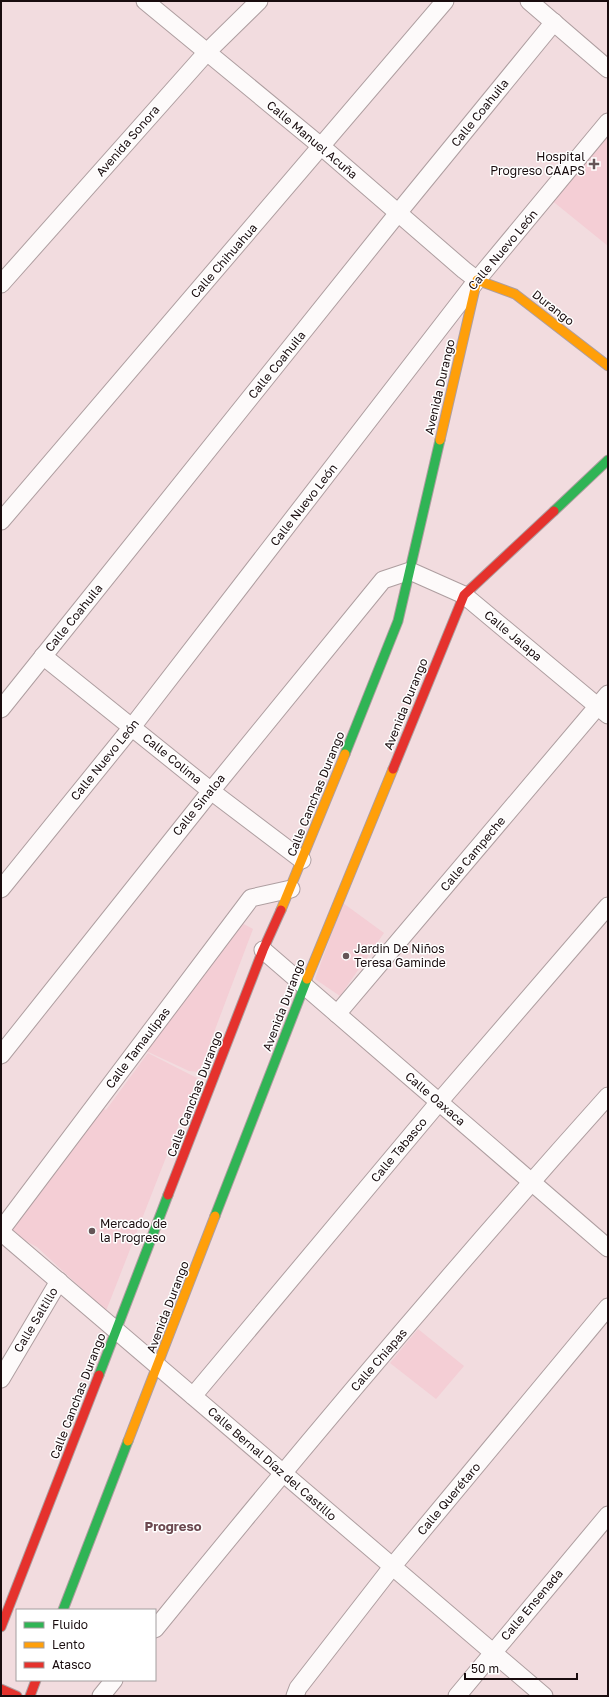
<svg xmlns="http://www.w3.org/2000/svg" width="609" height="1697" font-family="'Golos Text',sans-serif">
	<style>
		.built { fill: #f4ced5 }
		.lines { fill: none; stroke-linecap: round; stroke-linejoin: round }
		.street-casing { stroke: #ae9ea0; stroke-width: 19 }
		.fast-casing { stroke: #ae9ea0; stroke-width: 11 }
		.slow-casing { stroke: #ae9ea0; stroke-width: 11 }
		.jam-casing { stroke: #ae9ea0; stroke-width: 11 }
		.street { stroke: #fdfafa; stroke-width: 17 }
		.fast { stroke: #30b455; stroke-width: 9 }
		.slow { stroke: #ff9f0a; stroke-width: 9 }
		.jam { stroke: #e5322d; stroke-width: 9 }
		.poi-dot { fill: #655557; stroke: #fff; stroke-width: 1.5 }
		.labels { text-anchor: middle; stroke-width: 3; stroke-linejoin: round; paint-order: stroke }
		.street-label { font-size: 12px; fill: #190c0e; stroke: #fff }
		.poi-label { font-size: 12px; fill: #190c0e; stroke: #fff; text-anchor: start }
		.neighbourhood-label { font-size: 13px; font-weight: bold; fill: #6c4950; stroke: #fff }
	</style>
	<rect width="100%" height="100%" fill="#f2dcdf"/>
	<!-- built -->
	<g class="built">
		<polygon points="608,128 608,246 550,199"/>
		<polygon points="343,903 384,933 340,996 315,979"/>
		<polygon points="240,922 253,929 199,1072 189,1071 144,1050"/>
		<polygon points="148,1053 197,1078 106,1311 37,1247 4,1229 102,1108 106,1110"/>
		<polygon points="418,1329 464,1366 436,1399 390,1363"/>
	</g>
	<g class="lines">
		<defs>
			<g id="street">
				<polyline points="145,1 322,147 464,270 477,280"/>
				<polyline points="529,1 608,69"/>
				<polyline points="1,284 207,52 259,1"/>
				<polyline points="1,521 445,1"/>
				<polyline points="43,656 211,791 302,860"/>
				<polyline points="1,709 398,213 554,22"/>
				<polyline points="1,889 132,727 477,280 608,122"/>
				<polyline points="263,950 608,1248"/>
				<polyline points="337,1014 608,694"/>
				<polyline points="1,1055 211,791 383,580 410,571 464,595 608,715"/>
				<polyline points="1,1230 251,898 291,889"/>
				<polyline points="1,1232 544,1696"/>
				<polyline points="1,1379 59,1281"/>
				<polyline points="193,1396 439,1102 608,906"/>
				<path d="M155,1629C302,1448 452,1270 608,1096"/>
				<polyline points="101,1696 114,1680"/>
				<polyline points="295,1696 298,1688 392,1567 608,1307"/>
				<polyline points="457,1696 608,1515"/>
			</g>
			<g id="fast">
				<polyline points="554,511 608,460"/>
				<polyline points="345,754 398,621 440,440"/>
				<polyline points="215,1216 307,979"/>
				<polyline points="99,1375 168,1195"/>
				<polyline points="63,1610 128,1441"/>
			</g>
			<g id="slow">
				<polyline points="440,440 477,280 515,294 608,366"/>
				<polyline points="281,910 345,754"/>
				<polyline points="307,979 393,769"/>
				<polyline points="128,1441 215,1216"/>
			</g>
			<g id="jam">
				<polyline points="393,769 464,595 554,511"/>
				<polyline points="168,1195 263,950 281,910"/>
				<polyline points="1,1627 99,1375"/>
				<polyline points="1,1689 17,1696"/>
				<polyline points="30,1696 36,1680"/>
			</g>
		</defs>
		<!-- street casing -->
		<use href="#street" class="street-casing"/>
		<!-- fast casing -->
		<use href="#fast" class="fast-casing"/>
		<!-- slow casing -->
		<use href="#slow" class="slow-casing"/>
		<!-- jam casing -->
		<use href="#jam" class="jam-casing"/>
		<!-- street -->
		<use href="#street" class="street"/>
		<!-- fast -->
		<use href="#fast" class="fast"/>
		<!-- slow -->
		<use href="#slow" class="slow"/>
		<!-- jam -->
		<use href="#jam" class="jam"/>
	</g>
	<!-- markers -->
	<g class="poi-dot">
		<path d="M592 158h4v4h4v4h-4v4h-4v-4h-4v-4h4z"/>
		<circle cx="346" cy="956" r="4"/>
		<circle cx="92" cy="1231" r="4"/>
	</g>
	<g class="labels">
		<!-- street labels -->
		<g class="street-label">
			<text transform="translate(480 113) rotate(-51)" y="4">Calle Coahuila</text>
			<text transform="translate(312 140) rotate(40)" y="4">Calle Manuel Acuña</text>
			<text transform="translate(128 141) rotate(-49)" y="4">Avenida Sonora</text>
			<text transform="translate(503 250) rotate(-50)" y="4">Calle Nuevo León</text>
			<text transform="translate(224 261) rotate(-49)" y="4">Calle Chihuahua</text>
			<text transform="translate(553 308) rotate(38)" y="4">Durango</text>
			<text transform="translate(277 365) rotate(-51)" y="4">Calle Coahuila</text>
			<text transform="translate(440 387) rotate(-77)" y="4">Avenida Durango</text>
			<text transform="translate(304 505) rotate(-52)" y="4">Calle Nuevo León</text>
			<text transform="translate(74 618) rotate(-51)" y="4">Calle Coahuila</text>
			<text transform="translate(513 636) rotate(40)" y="4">Calle Jalapa</text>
			<text transform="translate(406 704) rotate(-68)" y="4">Avenida Durango</text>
			<text transform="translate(172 759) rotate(39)" y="4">Calle Colima</text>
			<text transform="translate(105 760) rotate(-51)" y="4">Calle Nuevo León</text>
			<text transform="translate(316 794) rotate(-68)" y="4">Calle Canchas Durango</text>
			<text transform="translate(199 805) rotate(-51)" y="4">Calle Sinaloa</text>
			<text transform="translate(473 854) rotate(-50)" y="4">Calle Campeche</text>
			<text transform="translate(284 1005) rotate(-69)" y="4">Avenida Durango</text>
			<text transform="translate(138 1048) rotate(-53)" y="4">Calle Tamaulipas</text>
			<text transform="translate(195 1094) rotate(-69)" y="4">Calle Canchas Durango</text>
			<text transform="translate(435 1099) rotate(41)" y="4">Calle Oaxaca</text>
			<text transform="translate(399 1150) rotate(-50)" y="4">Calle Tabasco</text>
			<text transform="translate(168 1307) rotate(-69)" y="4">Avenida Durango</text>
			<text transform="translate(36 1320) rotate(-59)" y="4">Calle Saltillo</text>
			<text transform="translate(379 1360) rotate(-49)" y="4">Calle Chiapas</text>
			<text transform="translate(78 1396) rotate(-69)" y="4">Calle Canchas Durango</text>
			<text transform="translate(272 1464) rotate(41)" y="4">Calle Bernal Díaz del Castillo</text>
			<text transform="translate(449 1499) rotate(-50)" y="4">Calle Querétaro</text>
			<text transform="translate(532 1605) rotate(-50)" y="4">Calle Ensenada</text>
		</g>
		<!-- poi labels -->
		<g class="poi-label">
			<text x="585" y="161" text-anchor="end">Hospital<tspan x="585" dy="14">Progreso CAAPS</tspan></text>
			<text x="354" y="953">Jardin De Niños<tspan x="354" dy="14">Teresa Gaminde</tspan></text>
			<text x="100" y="1228">Mercado de<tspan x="100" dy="14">la Progreso</tspan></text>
		</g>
		<!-- neighbourhood labels -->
		<g class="neighbourhood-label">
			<text x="173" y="1531">Progreso</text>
		</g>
	</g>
	<!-- border -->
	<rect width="609" height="1697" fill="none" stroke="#190c0e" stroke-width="4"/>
	<!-- legend -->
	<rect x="16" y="1609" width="140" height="72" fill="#ffffff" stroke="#a39e9f"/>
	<rect x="24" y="1622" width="20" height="6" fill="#30b455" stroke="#a39e9f"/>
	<text x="52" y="1629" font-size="12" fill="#190c0e">Fluido</text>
	<rect x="24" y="1642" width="20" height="6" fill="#ff9f0a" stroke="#a39e9f"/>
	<text x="52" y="1649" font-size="12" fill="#190c0e">Lento</text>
	<rect x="24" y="1662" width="20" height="6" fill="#e5322d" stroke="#a39e9f"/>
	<text x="52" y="1669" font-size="12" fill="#190c0e">Atasco</text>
	<!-- scale -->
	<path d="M465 1673v6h112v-6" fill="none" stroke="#190c0e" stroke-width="2"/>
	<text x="471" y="1673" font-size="12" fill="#190c0e" stroke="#ffffff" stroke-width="3" paint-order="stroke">50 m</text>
</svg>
